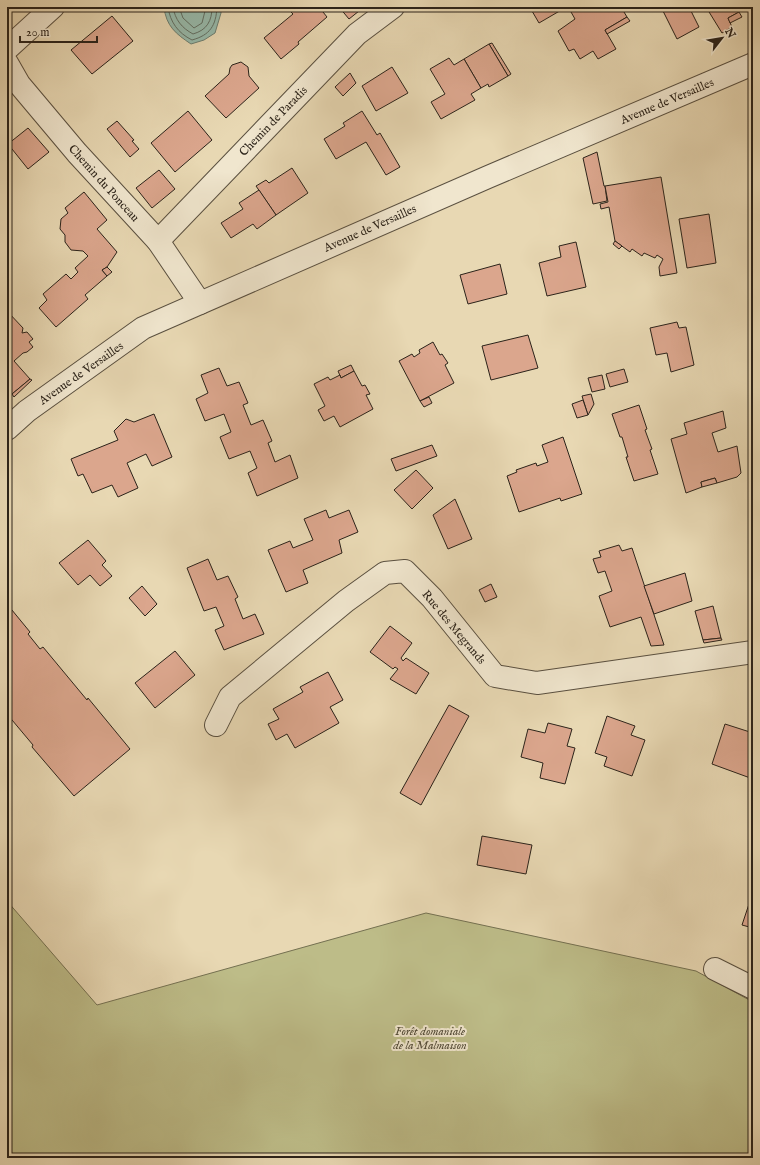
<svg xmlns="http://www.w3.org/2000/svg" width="760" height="1165" font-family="'IM FELL English',serif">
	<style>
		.green { fill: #bdbc88; stroke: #747051 }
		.water { fill: #97baab; stroke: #6c7e71 }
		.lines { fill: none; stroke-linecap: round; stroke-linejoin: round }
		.shore { stroke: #616e62; stroke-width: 1 }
		.building { fill: #dba68d; stroke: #2b231a }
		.minor-casing { stroke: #5a5040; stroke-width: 24 }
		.minor { stroke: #f0e6ce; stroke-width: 22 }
		.labels { text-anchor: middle; stroke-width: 4; stroke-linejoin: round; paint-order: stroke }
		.street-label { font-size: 12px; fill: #2b231a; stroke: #f0e6ce }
		.park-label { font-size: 12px; font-style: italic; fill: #504936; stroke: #f0e6ce }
	</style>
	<rect width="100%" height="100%" fill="#e8d8b3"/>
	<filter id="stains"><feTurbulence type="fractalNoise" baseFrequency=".005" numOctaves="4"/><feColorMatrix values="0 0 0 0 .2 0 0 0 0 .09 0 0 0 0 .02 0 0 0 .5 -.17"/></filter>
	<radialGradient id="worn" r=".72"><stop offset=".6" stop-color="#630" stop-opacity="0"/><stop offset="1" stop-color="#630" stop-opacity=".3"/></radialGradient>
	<!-- green -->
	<polygon class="green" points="7,901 97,1005 426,913 696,971 753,1002 753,1158 7,1158"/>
	<!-- water -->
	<path class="water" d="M164,7H221V13L215,33L204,40L191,44C176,34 166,26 164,7Z"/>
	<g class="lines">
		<!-- shore -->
		<g class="shore">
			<path d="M168,7C170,22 178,33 192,40C210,35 216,26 217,7"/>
			<path d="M173,7C175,20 182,28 193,34C207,30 212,21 212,7"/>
			<polyline points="179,7 183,18 194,28 202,23 206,7"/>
		</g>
	</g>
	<!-- building -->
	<g class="building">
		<polygon points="297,7 319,7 327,17 298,42 299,44 281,59 264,38 293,14 291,12"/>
		<polygon points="339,7 364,7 349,19"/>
		<polygon points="539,7 563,7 563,9 539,23 532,11"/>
		<polygon points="579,7 621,7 627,17 605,30 616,49 598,59 593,51 580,59 574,49 569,51 558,31 575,19 571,12"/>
		<polygon points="661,7 689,7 699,27 677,39"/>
		<polygon points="706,7 748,7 728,18 732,27 722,33"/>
		<polygon points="739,12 742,17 730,23 728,18"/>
		<polygon points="112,16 133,41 92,74 71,50"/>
		<polygon points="627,17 630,21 607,34 605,30"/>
		<polygon points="492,43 511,74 508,76 489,44"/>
		<polygon points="489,44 508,76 489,87 488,84 481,88 464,59"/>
		<polygon points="449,58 454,65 464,59 481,88 471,94 475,100 441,119 431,102 445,94 430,69"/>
		<polygon points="241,62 248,67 249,76 259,88 226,118 205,96 229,74 230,68 232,65"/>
		<polygon points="392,67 408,93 376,111 362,86"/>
		<polygon points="350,73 356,83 343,96 335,87"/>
		<polygon points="188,111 212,140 175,172 151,143"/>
		<polygon points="362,111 377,135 380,133 400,167 386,175 366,142 336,159 324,139 345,126 343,123"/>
		<polygon points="117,121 134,140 132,141 139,149 130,157 107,129"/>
		<polygon points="28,128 49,152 28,169 8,144"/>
		<polygon points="597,152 604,186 605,186 607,201 593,204 583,158"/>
		<polygon points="292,168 308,193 276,215 256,186 266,180 269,183"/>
		<polygon points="159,170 175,189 152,208 136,188"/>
		<polygon points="661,177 677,273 660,276 659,267 663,259 657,255 655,258 644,253 642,256 632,249 630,252 615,241 609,207 601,209 600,204 608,202 605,186"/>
		<polygon points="259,190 276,215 257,229 253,224 231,238 221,223 243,209 239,203"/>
		<polygon points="84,192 107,220 97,229 117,252 107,267 102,270 107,276 85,295 88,299 56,327 39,308 47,300 43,294 66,274 71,279 78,272 75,268 88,256 83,251 71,250 65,242 65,235 60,229 61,219 68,213 65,208"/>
		<polygon points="709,214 716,263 687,268 679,219"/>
		<polygon points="615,241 622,246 619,249 613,244"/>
		<polygon points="576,242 586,287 547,296 539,263 561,257 559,246"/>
		<polygon points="500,264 507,294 468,304 460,275"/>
		<polygon points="107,267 112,272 107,276 102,270"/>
		<polygon points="7,311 23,328 22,333 27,332 33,339 29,342 33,347 27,352 23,353 14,361 30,379 12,394 7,389"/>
		<polygon points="677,322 679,328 686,327 694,365 671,372 667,353 656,355 650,328"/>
		<polygon points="528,335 538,368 491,380 482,346"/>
		<polygon points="433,342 440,355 442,354 448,363 445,365 454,383 420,401 399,361 412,354 414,357 420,353 419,350"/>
		<polygon points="351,365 354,371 341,378 338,371"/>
		<polygon points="219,368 227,386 239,382 248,403 243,405 251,425 263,420 272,441 268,443 275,462 290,455 298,478 257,496 248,473 257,468 250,451 229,459 220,437 231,432 224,414 205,421 196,399 208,393 201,375"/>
		<polygon points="624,369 628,382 610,387 606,374"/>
		<polygon points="354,371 362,386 365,385 370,394 366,395 373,409 340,427 334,416 324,421 318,410 325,406 314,384 328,377 330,380 340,375 341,378"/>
		<polygon points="602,375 605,389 592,392 588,378"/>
		<polygon points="30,379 32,380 14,397 12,394"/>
		<polygon points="591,394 594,404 588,415 582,396"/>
		<polygon points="429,397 432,403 424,407 420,401"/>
		<polygon points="583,400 588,415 577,418 572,404"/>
		<polygon points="639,405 647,429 645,430 652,449 650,450 658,474 634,481 626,457 628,457 622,437 620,437 612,414"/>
		<polygon points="723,411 726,428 712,433 718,452 737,446 741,473 737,477 717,483 715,478 701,482 702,487 686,493 671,439 687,434 684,423"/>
		<polygon points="154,414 172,457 152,466 146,454 127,463 138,488 118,497 112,485 92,493 83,474 78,476 71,459 118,440 114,431 126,419 134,422"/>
		<polygon points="563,437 582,494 561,501 560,498 519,512 507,476 517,472 516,470 536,463 537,466 548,462 542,445"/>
		<polygon points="432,445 437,456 396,471 391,459"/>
		<polygon points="416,470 433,488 412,509 394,490"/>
		<polygon points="715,478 717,483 702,487 701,482"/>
		<polygon points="455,499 472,539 448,549 433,515"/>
		<polygon points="326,510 329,518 349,510 358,532 339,540 342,553 303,570 308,583 286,592 268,550 290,541 293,548 313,540 304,519"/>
		<polygon points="88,540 106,561 102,565 112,576 100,586 90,575 78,585 59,563"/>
		<polygon points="619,545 622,551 632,548 664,645 651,646 641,617 610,627 599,596 612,591 605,571 598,573 593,559 601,557 599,551"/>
		<polygon points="208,559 217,580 228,576 238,597 235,599 243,619 255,614 264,634 224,650 215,630 224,626 216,607 204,611 187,568"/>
		<polygon points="685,573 692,601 654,614 644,586"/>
		<polygon points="491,584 497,597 485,602 479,590"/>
		<polygon points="142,586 157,604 145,616 129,598"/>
		<polygon points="7,604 30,632 28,634 40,649 43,647 87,700 88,698 130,749 74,796 32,747 33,745 7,714"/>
		<polygon points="713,606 721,638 703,640 695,611"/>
		<polygon points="390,626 412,643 401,658 403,661 406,658 429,673 416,694 390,679 398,669 395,667 393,669 370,652"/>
		<polygon points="721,638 722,640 704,643 703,640"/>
		<polygon points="175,651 195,675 155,708 135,683"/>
		<polygon points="328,672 343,700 330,707 339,723 295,748 287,734 276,740 268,724 279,719 273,709 303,692 300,687"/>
		<polygon points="449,705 469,716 421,805 400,793"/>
		<polygon points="607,716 635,726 631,735 645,740 632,776 604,766 607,757 595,753"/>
		<polygon points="548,723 572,729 567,746 575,748 565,784 540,778 543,763 521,757 528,729 545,733"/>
		<polygon points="725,724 753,733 753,779 712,764"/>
		<polygon points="482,836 532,845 526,874 477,865"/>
		<polygon points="753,892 753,928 742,925"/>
	</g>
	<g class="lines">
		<defs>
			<g id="minor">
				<polyline points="7,49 53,7"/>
				<polyline points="7,63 19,84 77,153 158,241 200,303"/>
				<polyline points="158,241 357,34 393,7"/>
				<polyline points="7,429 27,411 143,328 488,177 753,64"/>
				<polyline points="216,725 230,697 346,601 385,573 405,571 432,598 495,676 537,683 753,652"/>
				<polyline points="715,969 753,988"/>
			</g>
		</defs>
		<!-- minor casing -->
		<use href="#minor" class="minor-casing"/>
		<!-- minor -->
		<use href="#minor" class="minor"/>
	</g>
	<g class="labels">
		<!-- street labels -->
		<g class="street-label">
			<text transform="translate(667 101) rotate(-23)" y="4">Avenue de Versailles</text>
			<text transform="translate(273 121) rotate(-46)" y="4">Chemin de Paradis</text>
			<text transform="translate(104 183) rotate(48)" y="4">Chemin du Ponceau</text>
			<text transform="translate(370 228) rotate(-24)" y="4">Avenue de Versailles</text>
			<text transform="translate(81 373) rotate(-35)" y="4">Avenue de Versailles</text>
			<text transform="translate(454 627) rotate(50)" y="4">Rue des Megrands</text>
		</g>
		<!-- park labels -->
		<g class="park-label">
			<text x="430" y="1035">Forêt domaniale<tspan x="430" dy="14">de la Malmaison</tspan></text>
		</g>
	</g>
	<!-- margin -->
	<rect width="760" height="1165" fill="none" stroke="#e8d8b3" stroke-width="24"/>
	<rect x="8" y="8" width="744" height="1149" fill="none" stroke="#2b231a" stroke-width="2"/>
	<rect x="12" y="12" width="736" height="1141" fill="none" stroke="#2b231a"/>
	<!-- north arrow -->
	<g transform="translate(722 38) rotate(59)" stroke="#f0e6ce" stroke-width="3" paint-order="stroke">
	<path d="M0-3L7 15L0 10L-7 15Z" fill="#2b231a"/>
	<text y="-6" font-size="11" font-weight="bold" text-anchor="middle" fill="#2b231a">N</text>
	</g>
	<!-- scale -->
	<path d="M20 36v6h77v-6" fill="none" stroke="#2b231a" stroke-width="2"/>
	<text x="26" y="36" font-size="12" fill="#2b231a" stroke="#f0e6ce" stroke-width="3" paint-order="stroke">20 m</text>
	<rect width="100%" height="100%" filter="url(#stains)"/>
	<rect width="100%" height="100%" fill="url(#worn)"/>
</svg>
